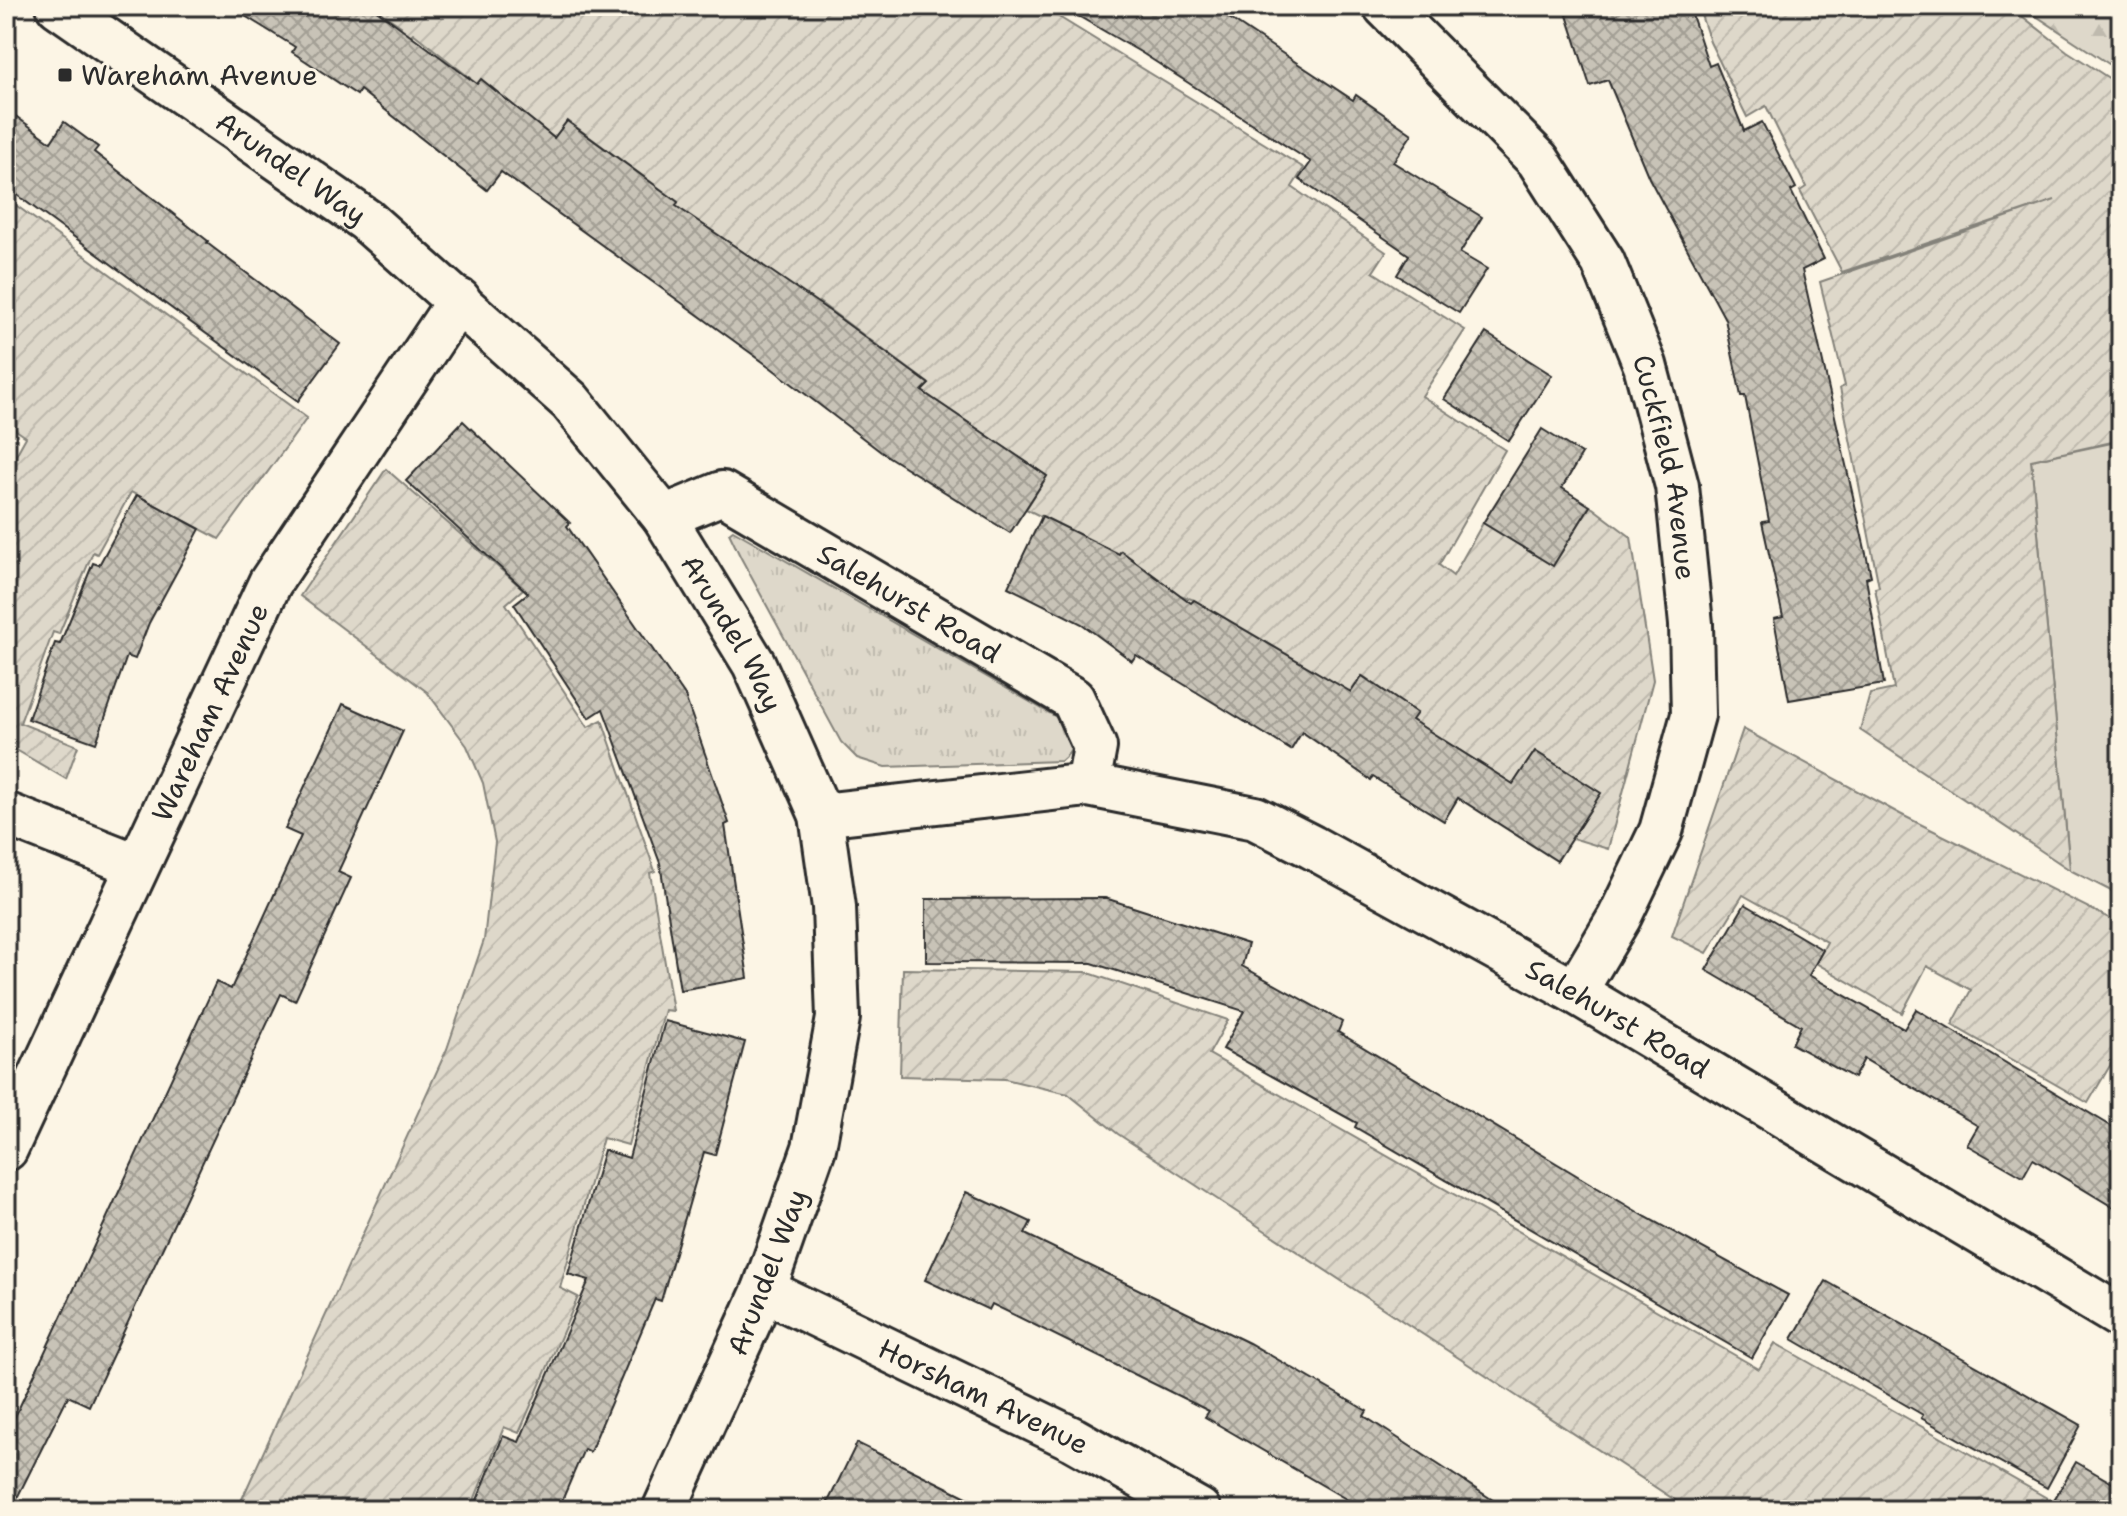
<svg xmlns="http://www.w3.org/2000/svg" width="2127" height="1516" font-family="'Shantell Sans',sans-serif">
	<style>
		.grass { fill: url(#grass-tufts); stroke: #84827a; stroke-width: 2 }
		.forest { fill: url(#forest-firs); stroke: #84827a; stroke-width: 2 }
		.park { fill: #ded8ca; stroke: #84827a; stroke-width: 2 }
		.garden { fill: url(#garden-furrows); stroke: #84827a; stroke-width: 2 }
		.building { fill: url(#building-cross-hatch); stroke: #2b2b2b; stroke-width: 2 }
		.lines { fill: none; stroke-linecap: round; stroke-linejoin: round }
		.minor-casing { stroke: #2b2b2b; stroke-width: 48 }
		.minor { stroke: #fcf5e5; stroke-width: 42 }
		.poi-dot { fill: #2b2b2b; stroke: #fcf5e5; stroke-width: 3 }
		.labels { text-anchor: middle; stroke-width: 6; stroke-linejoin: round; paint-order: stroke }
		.poi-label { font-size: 28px; fill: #2b2b2b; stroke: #fcf5e5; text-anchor: start }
		.street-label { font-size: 28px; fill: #2b2b2b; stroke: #fcf5e5 }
	</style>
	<defs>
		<pattern id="grass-tufts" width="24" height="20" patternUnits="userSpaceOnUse" patternTransform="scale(2)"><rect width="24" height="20" fill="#ded8ca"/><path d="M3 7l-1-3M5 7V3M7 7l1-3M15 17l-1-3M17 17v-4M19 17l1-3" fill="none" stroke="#bfbaae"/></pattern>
		<pattern id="forest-firs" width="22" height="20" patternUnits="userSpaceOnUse" patternTransform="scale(2)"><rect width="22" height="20" fill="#ded8ca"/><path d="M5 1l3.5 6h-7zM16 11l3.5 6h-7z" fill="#bfbaae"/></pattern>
		<pattern id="garden-furrows" width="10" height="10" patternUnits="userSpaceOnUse" patternTransform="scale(2)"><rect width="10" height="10" fill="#ded8ca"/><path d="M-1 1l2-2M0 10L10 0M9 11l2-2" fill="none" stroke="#bfbaae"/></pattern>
		<pattern id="building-cross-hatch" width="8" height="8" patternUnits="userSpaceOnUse" patternTransform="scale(2)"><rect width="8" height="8" fill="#c8c3b7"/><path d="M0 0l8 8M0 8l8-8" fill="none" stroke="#a39f95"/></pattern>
	</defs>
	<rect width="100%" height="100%" fill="#fcf5e5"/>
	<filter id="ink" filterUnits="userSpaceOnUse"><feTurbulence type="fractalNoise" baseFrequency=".0125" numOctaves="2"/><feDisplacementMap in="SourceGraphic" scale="16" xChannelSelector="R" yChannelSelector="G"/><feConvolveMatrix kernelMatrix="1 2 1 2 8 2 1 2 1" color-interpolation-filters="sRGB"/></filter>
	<g filter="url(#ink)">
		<!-- grass -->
		<path class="grass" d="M733,530L1063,721C1072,738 1079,747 1061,761L885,767L857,758L841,742L741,558L729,533Z"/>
		<!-- forest -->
		<polygon class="forest" points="2021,6 2121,6 2121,72"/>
		<!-- park -->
		<polygon class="park" points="2121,441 2121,896 2070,870 2031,460"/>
		<!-- garden -->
		<g class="garden">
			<polygon points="371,6 1041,6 1304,168 1292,187 1386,252 1373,272 1465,330 1422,396 1505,450 1439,565 1453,576 1483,523 1553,566 1590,506 1631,537 1653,680 1608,849 1572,838 1600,793 1535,751 1513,784 1419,725 1412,720 1416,713 1363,676 1349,694 1194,600 1180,595 1121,551 1115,560 1097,544 1026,509 1047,476 937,402 918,396 928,383 819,302 816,305 674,208 678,202 568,121 554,138 481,80 473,89 466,84 470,78 413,33 407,39 398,33 401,26"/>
			<polygon points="1698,6 2009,6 2067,51 2121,86 2121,440 2031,460 2070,870 1860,730 1870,694 1894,689 1875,588 1879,587 1840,388 1845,386 1820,282 2055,200 1842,272 1800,191 1806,187 1766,106 1747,117 1710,42"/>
			<polygon points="6,198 307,418 219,539 131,492 97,554 93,552 59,634 53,632 20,723 78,746 66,779 6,744 6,473 26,437 6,423"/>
			<polygon points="386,469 523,589 506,604 588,727 602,720 655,871 650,873 673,1011 665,1010 628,1145 603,1138 560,1288 578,1297 519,1433 504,1427 470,1510 237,1510 447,1049 484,940 495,842 483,783 467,746 427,692 300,596"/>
			<polygon points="1743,729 1900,814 2121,924 2121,1047 2088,1103 1952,1025 1971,990 1927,966 1902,1013 1816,963 1827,942 1743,895 1707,953 1672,936"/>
			<polygon points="903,969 1086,972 1228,1020 1209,1054 1759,1369 1775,1343 2047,1498 2039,1510 1690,1510 1118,1134 1068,1094 1005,1079 900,1076"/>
		</g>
		<!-- building -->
		<g class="building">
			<polygon points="229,6 371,6 477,84 481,79 554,138 567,121 678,202 676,206 831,312 929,384 922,391 1047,476 1010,533 881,452 770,367 501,172 487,190 360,90 357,95 292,52 295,47"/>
			<polygon points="1061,6 1211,6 1353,100 1356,95 1412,134 1393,162 1482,217 1460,253 1487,269 1459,313 1397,275 1409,255 1299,179 1311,162 1142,53"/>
			<polygon points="1564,6 1689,6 1709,66 1716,63 1744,131 1762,122 1796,188 1791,191 1824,259 1802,270 1871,576 1866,578 1884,684 1789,700 1774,619 1783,617 1762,522 1769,521 1745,396 1741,396 1725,319 1649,178 1608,80 1590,86"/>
			<polygon points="6,109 51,142 64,122 98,147 94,152 208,241 207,243 340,344 298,401 6,187"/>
			<polygon points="1486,333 1552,375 1509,441 1444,399"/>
			<polygon points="463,421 570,523 567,526 685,696 729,823 725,825 748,978 680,990 660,863 603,709 589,718 514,604 528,593 406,481"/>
			<polygon points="1542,429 1582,454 1562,488 1590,506 1553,566 1483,523"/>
			<polygon points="137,495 200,529 149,623 135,659 127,656 96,743 28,719 55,643 60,644 93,563 99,565"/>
			<polygon points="1042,516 1119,554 1121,551 1191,603 1194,600 1351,692 1362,676 1417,713 1412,720 1513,784 1535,751 1601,793 1557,861 1458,798 1444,821 1373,777 1371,780 1302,732 1291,750 1136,655 1132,661 1082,624 1008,587"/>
			<polygon points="343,704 403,731 338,872 351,878 295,1001 281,994 89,1406 68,1396 16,1500 6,1496 6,1436 216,982 231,989 301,836 285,829"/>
			<polygon points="1105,898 1248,944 1242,966 1342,1022 1338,1032 1646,1217 1788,1295 1752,1358 1355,1127 1357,1123 1223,1049 1244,1011 1092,963 926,962 926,899"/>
			<polygon points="1745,904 1823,950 1809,975 1904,1029 1916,1009 2121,1132 2121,1212 2033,1159 2023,1177 1967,1145 1978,1126 1864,1059 1854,1078 1792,1044 1801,1026 1706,970"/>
			<polygon points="665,1021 745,1042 715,1155 704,1152 661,1301 655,1299 590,1452 584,1449 558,1510 473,1510 503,1436 519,1442 589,1280 568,1274 604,1150 629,1158"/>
			<polygon points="966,1192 1031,1222 1025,1234 1249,1343 1367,1411 1364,1416 1508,1510 1365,1510 1205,1417 1209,1411 992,1304 989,1310 925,1280"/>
			<polygon points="1826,1281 2081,1425 2047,1488 1921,1418 1923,1415 1792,1339"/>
			<polygon points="857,1443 993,1510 824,1510"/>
			<polygon points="2076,1462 2121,1488 2121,1510 2048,1510"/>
		</g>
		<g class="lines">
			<defs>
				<g id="minor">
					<path id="s1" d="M58,6L366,220L570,401L664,517L754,664L821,815L834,907L838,1018L814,1148L764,1290L664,1510"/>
					<path id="s2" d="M1385,6L1538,160L1603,262L1645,365L1677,486L1691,624L1693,715L1661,831L1619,918L1575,992"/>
					<path id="s3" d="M664,517L722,493L1073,699L1095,747L1088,785L1255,818L1312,847L1575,992L2121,1317"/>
					<polyline points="6,814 136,865"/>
					<polyline points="821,815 1088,785"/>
					<path id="s4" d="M6,1149L270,583L459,300"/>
					<path id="s5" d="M764,1290L1073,1439L1199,1510"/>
				</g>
			</defs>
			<!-- minor casing -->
			<use href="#minor" class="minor-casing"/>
			<!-- minor -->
			<use href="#minor" class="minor"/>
		</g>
	</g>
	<!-- markers -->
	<rect class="poi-dot" x="57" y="67" width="16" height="16" rx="4"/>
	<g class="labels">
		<!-- poi labels -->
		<g class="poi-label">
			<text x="81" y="85">Wareham Avenue</text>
		</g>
		<!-- street labels -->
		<g class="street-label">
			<text dy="10" stroke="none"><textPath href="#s1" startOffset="284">Arundel Way</textPath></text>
			<text dy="10" stroke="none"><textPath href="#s2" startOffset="554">Cuckfield Avenue</textPath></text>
			<text dy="10" stroke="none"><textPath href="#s3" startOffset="280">Salehurst Road</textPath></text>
			<text dy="10" stroke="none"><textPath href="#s1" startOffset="932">Arundel Way</textPath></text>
			<text dy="10" stroke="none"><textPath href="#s4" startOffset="482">Wareham Avenue</textPath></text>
			<text dy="10" stroke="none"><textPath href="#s3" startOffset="1146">Salehurst Road</textPath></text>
			<text transform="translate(767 1272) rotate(-69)" y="10">Arundel Way</text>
			<text dy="10" stroke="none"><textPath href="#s5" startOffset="244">Horsham Avenue</textPath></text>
		</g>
	</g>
	<!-- margin -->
	<rect width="2127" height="1516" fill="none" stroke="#fcf5e5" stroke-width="32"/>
	<rect x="16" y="16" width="2095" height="1484" fill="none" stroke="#2b2b2b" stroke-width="3" filter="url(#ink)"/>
</svg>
